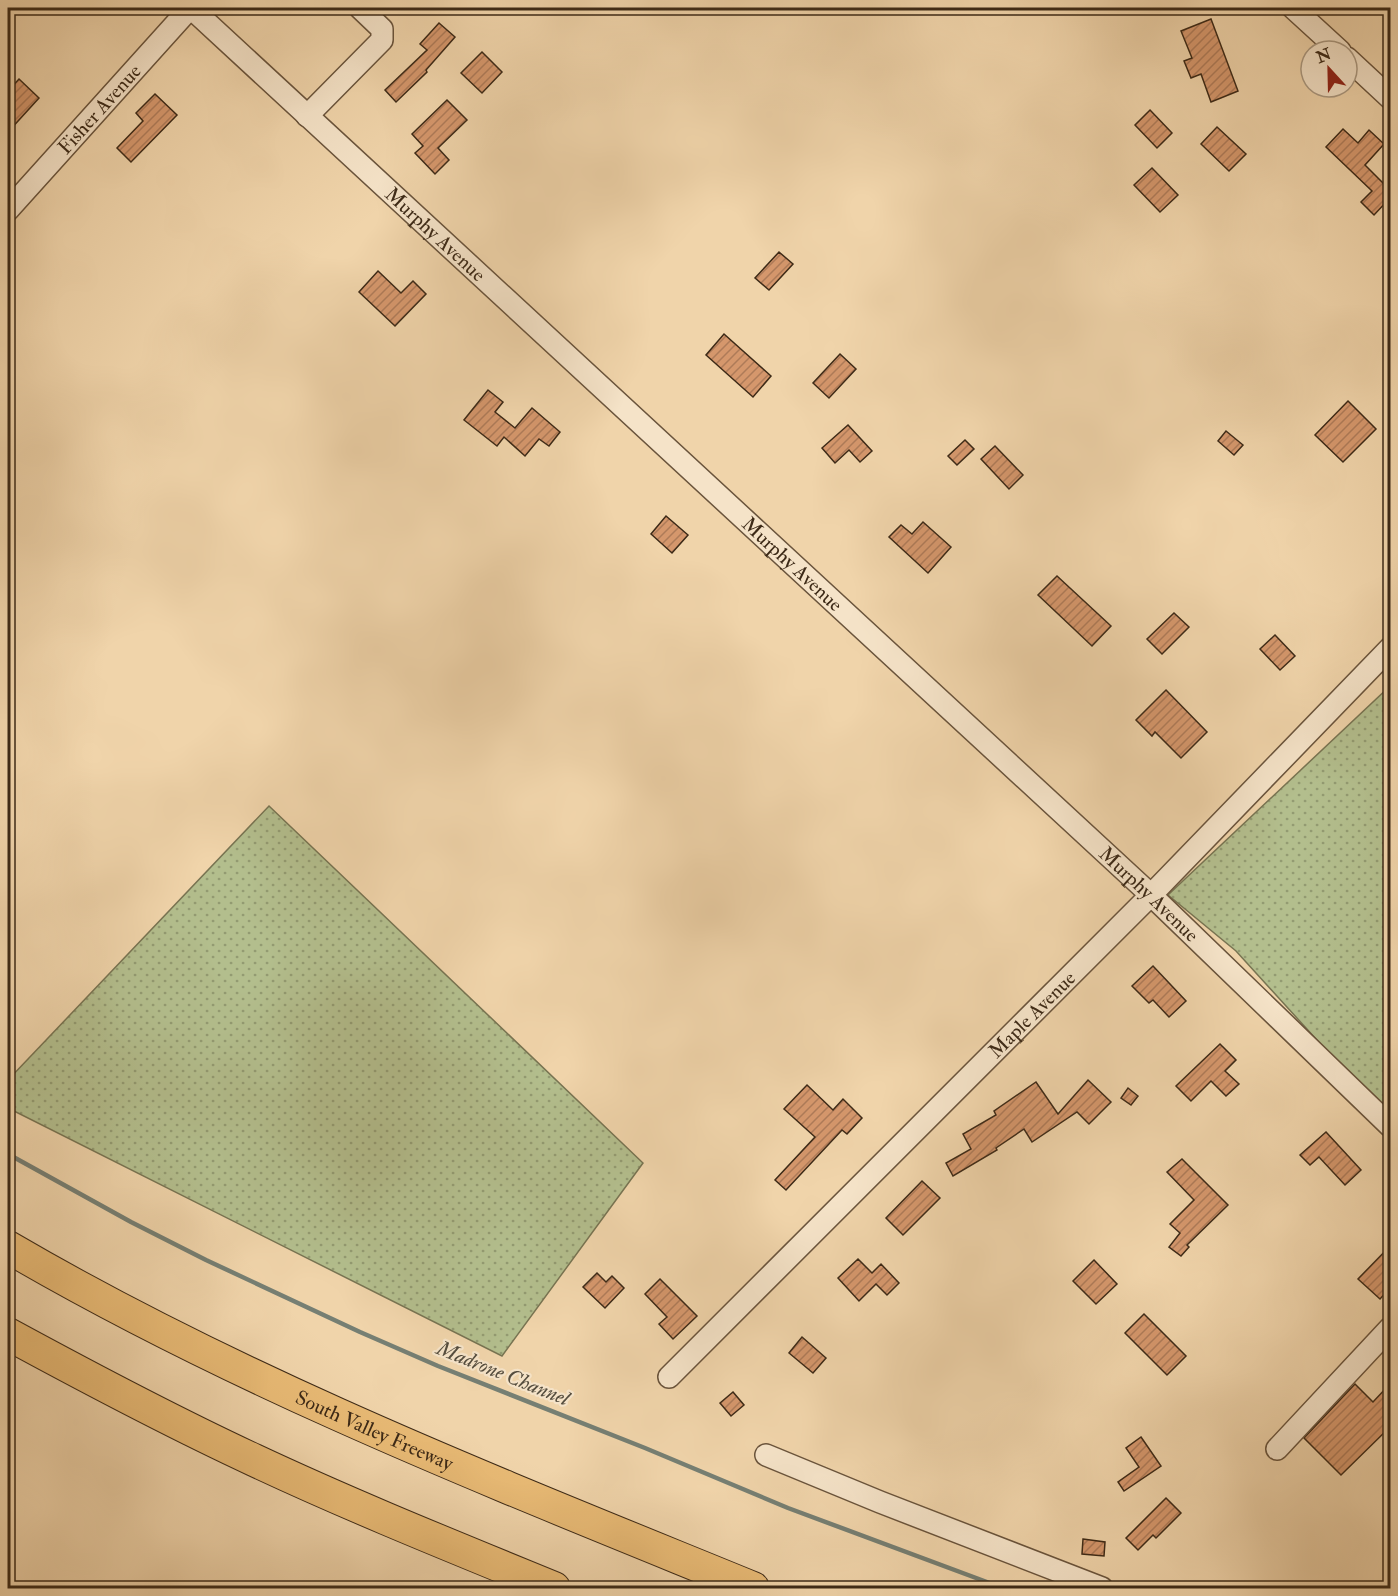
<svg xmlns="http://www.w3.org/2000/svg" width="1398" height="1596" font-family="'IM FELL Double Pica',serif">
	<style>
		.grass { fill: url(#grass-dots); stroke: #787452; stroke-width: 1.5 }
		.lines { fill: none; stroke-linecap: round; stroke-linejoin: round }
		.stream { stroke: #767f73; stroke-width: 4.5 }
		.building { fill: url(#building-hatch); stroke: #3d2a17; stroke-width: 1.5 }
		.minor-casing { stroke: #6a543c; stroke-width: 24 }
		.highway-casing { stroke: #3d2a17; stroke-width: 34 }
		.minor { stroke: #f5e3c8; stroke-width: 21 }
		.highway { stroke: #e8ba75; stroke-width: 32 }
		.labels { text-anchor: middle; stroke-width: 4.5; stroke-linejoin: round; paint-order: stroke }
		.street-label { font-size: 20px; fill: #3d2a17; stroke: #f5e3c8 }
		.water-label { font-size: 21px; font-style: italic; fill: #554d3e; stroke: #f5e3c8 }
	</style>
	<defs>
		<pattern id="grass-dots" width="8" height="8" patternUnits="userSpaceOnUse" patternTransform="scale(1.5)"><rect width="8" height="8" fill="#b3be8d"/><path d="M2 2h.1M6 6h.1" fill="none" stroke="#939b72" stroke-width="1.8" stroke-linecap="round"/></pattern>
		<pattern id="building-hatch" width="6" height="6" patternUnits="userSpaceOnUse" patternTransform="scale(1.5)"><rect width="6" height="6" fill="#d5976c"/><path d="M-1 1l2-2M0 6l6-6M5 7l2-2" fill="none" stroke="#ae7b58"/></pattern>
	</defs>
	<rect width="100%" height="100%" fill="#f0d4aa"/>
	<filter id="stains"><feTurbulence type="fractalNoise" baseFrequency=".00333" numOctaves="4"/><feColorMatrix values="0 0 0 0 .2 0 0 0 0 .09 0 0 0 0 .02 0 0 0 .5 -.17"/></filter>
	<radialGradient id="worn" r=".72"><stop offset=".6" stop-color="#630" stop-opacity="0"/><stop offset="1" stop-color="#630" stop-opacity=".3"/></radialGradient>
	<!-- grass -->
	<g class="grass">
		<polygon points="1390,686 1390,1113 1346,1072 1236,951 1168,895"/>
		<polygon points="269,806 643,1163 502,1356 8,1108 8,1080"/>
	</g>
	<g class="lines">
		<!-- stream -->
		<polyline class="stream" points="8,1154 131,1222 206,1260 360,1332 438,1366 645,1448 788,1508 1003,1588"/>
	</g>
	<!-- building -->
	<g class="building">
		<polygon points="1211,19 1238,91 1211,102 1201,74 1191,78 1184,61 1192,58 1181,31"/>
		<polygon points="439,23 455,37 426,70 427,72 396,102 385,90 427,50 420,44"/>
		<polygon points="482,52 502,72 482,93 461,73"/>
		<polygon points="19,79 39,98 8,132 8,91"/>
		<polygon points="155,94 177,115 131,162 117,148 143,121 136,113"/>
		<polygon points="447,100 467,120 438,148 449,160 435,174 415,153 423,146 412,134"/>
		<polygon points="1150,110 1172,133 1157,148 1135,125"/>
		<polygon points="1217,127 1246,154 1229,171 1201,144"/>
		<polygon points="1343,129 1358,143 1369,130 1384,144 1365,165 1390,190 1390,198 1374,215 1361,202 1372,191 1326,147"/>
		<polygon points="1152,168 1178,195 1160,212 1134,185"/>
		<polygon points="779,252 793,264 769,290 755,278"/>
		<polygon points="378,271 401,293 413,281 426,294 395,326 359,292"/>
		<polygon points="724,334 771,376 753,397 706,355"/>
		<polygon points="840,354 856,369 829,398 813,383"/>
		<polygon points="488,390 503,402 495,412 515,428 532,408 560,432 549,446 539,439 525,456 504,437 497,446 464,420"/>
		<polygon points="1348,401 1376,429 1343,462 1315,435"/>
		<polygon points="848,425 872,451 860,462 849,450 835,463 822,448"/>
		<polygon points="1226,431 1243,445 1234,455 1218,441"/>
		<polygon points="965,440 974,449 957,465 948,456"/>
		<polygon points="995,446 1023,475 1009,489 981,459"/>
		<polygon points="666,516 688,535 672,553 651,534"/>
		<polygon points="923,522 951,547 928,573 889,537 901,525 912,534"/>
		<polygon points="1057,576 1111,626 1092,646 1038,595"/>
		<polygon points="1174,613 1189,627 1162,654 1147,639"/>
		<polygon points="1275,635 1295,656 1280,670 1260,649"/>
		<polygon points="1166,690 1207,732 1181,758 1155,732 1152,736 1136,720"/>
		<polygon points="1153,966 1186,1001 1169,1017 1153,1000 1149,1003 1132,986"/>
		<polygon points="1220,1044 1236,1060 1225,1071 1239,1084 1226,1096 1211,1081 1191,1101 1176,1086"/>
		<polygon points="1088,1080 1111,1102 1089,1124 1077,1112 1032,1142 1024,1129 996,1148 997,1150 953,1176 946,1163 971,1149 963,1134 996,1115 994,1111 1036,1082 1058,1114"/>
		<polygon points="807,1085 833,1110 843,1099 862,1118 847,1134 842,1130 786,1190 775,1180 815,1137 784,1109"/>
		<polygon points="1128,1088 1138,1096 1131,1105 1121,1098"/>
		<polygon points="1326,1132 1361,1170 1345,1185 1319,1157 1310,1165 1300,1155"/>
		<polygon points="1182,1159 1228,1205 1187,1245 1189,1247 1181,1256 1169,1247 1180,1233 1170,1224 1194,1200 1167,1172"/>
		<polygon points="922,1181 940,1198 903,1235 886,1218"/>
		<polygon points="1390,1246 1390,1288 1380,1299 1358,1279"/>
		<polygon points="858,1259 872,1273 881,1264 899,1283 887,1295 876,1284 859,1301 838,1278"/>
		<polygon points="1094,1260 1117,1284 1096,1304 1073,1281"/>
		<polygon points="597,1273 606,1282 612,1276 624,1288 605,1308 583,1287"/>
		<polygon points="660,1279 697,1316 673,1339 659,1324 667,1317 645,1294"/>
		<polygon points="1144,1314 1186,1356 1167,1375 1125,1333"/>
		<polygon points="802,1337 826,1358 813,1373 789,1353"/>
		<polygon points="1355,1384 1373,1402 1390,1384 1390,1427 1341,1475 1304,1438"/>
		<polygon points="733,1392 744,1405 731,1416 720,1403"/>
		<polygon points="1141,1437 1161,1466 1124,1491 1118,1482 1139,1467 1126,1448"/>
		<polygon points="1166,1498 1181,1513 1156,1538 1153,1535 1138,1550 1126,1538"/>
		<polygon points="1083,1539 1105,1542 1104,1556 1082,1554"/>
	</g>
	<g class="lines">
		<defs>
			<g id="minor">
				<path id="s1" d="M191,8L1151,895L1390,1126"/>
				<polyline points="1293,8 1340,51"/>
				<polyline points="1347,58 1390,98"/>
				<polyline points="307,116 382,40 382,29 360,8"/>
				<path id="s2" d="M8,210L190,8"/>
				<path id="s3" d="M669,1377L1151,895L1390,648"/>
				<polyline points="1277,1449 1390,1328"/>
				<polyline points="766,1455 880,1502 1102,1588"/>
			</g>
			<g id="highway">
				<path id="s4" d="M8,1247C244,1385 501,1485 753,1588"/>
				<path d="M8,1334C89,1378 170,1421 254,1460C352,1506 454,1547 554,1588"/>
			</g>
		</defs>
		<!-- minor casing -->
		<use href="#minor" class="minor-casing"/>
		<!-- highway casing -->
		<use href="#highway" class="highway-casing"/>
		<!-- minor -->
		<use href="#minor" class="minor"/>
		<!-- highway -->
		<use href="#highway" class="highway"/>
	</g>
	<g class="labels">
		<!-- street labels -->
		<g class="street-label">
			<text dy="7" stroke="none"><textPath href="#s2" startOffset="136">Fisher Avenue</textPath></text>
			<text dy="7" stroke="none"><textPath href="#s1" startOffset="333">Murphy Avenue</textPath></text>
			<text dy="7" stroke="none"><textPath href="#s1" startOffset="819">Murphy Avenue</textPath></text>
			<text dy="7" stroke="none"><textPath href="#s1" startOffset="1305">Murphy Avenue</textPath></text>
			<text dy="7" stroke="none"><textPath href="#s3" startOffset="513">Maple Avenue</textPath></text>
			<text dy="7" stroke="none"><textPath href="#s4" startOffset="410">South Valley Freeway</textPath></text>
		</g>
		<!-- water labels -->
		<g class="water-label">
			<text transform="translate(503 1373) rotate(22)" y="7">Madrone Channel</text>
		</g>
	</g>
	<!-- margin -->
	<rect width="1398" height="1596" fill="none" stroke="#f0d4aa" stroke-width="30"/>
	<rect x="9" y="9" width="1380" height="1578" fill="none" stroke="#3d2a17" stroke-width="3"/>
	<rect x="15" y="15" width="1368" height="1566" fill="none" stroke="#3d2a17" stroke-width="1.5"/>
	<!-- north arrow -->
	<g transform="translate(1329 69) rotate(338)"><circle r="28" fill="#f5e3c8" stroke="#ab9981" stroke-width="1.5"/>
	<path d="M0-4.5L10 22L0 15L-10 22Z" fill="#8f2418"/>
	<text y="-9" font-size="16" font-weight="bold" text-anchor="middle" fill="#3d2a17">N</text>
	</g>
	<rect width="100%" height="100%" filter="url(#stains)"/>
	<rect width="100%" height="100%" fill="url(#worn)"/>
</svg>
